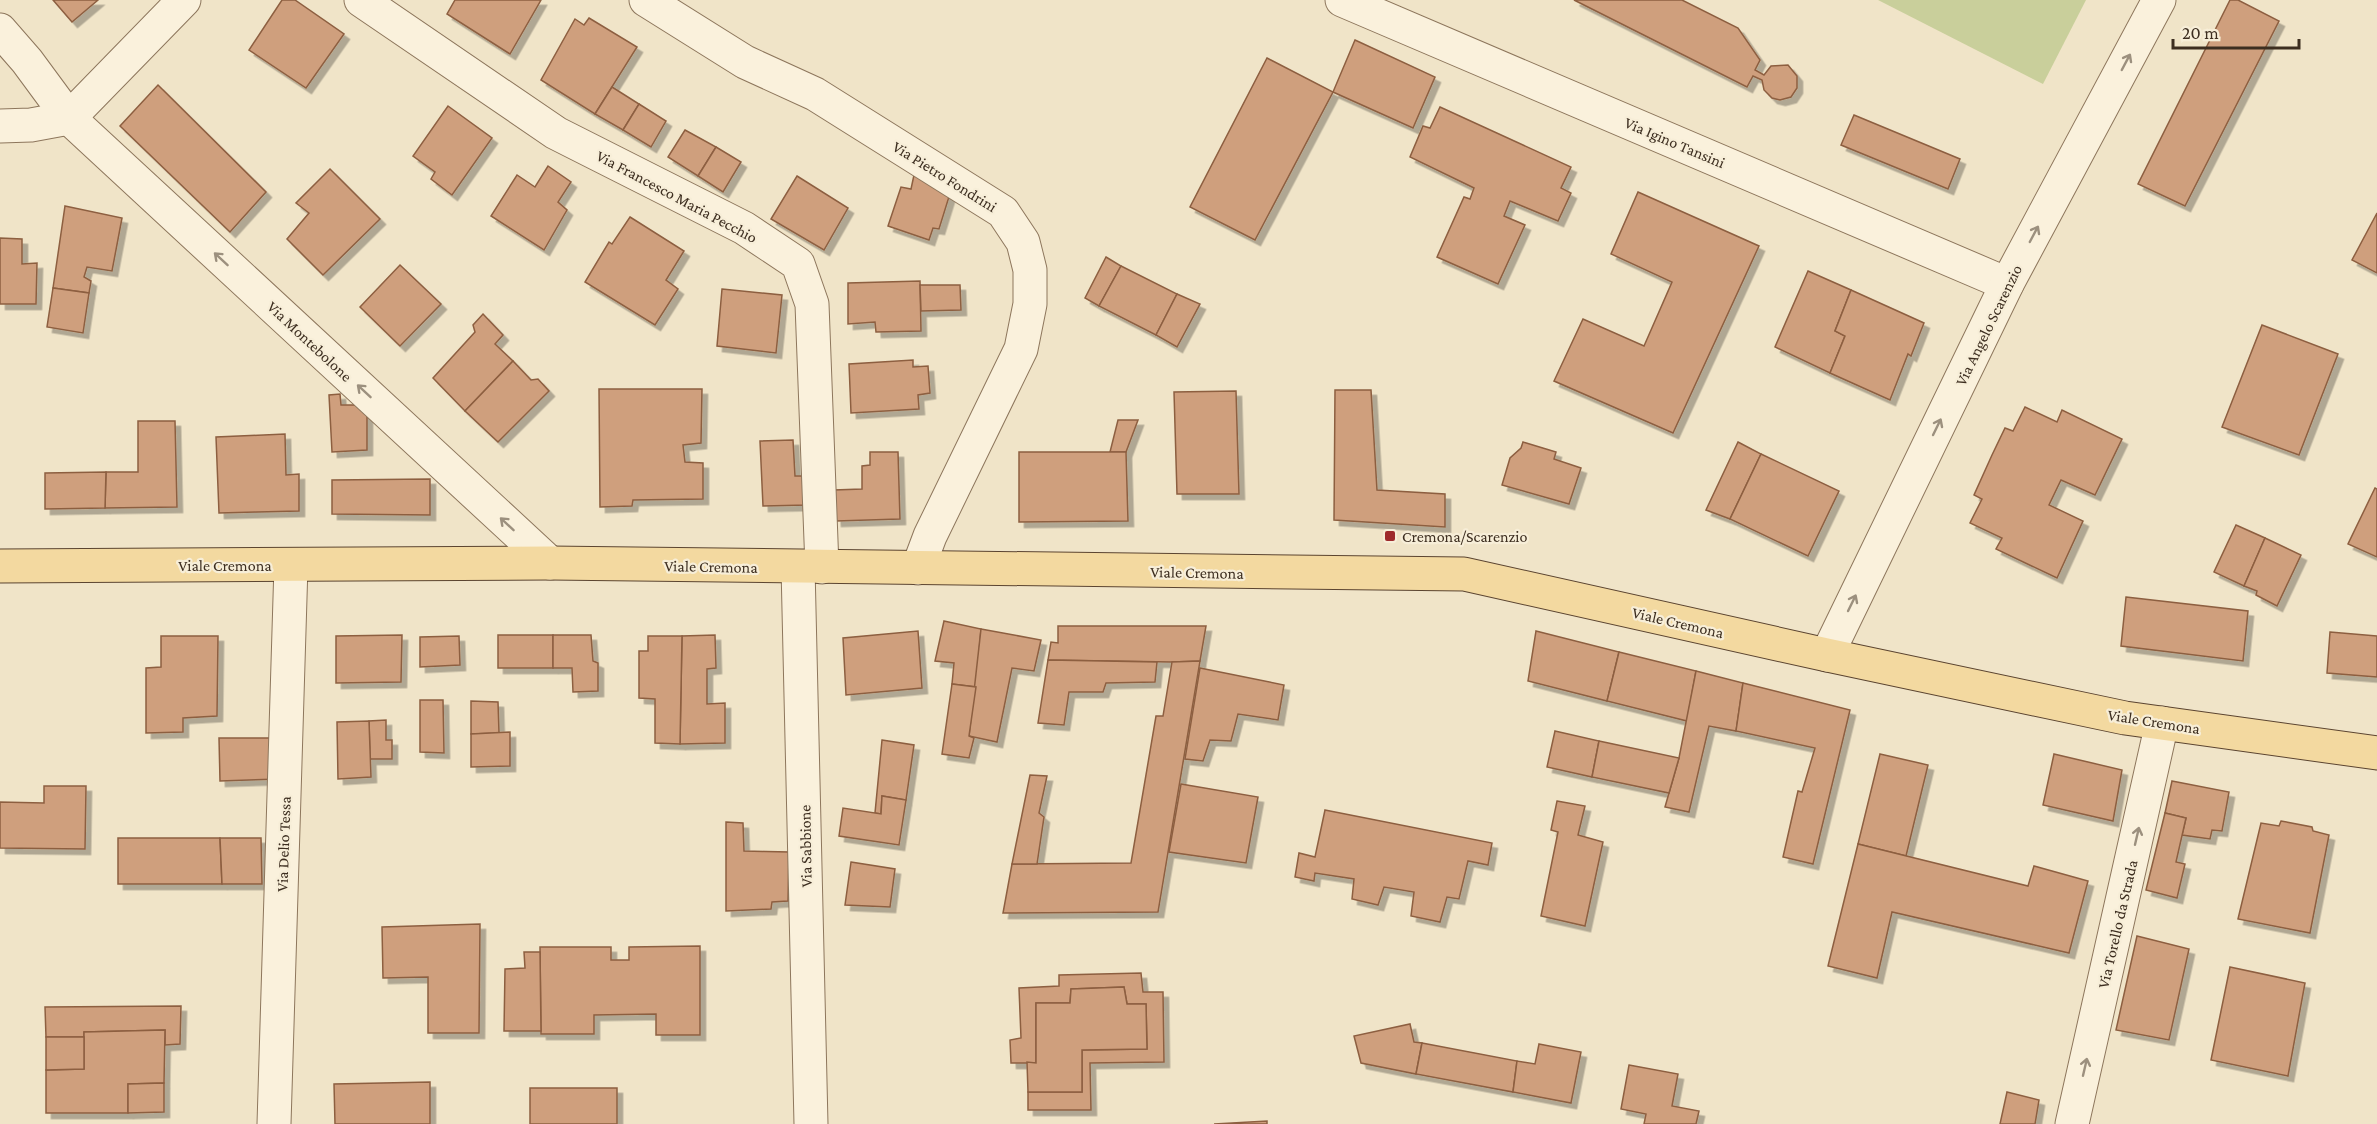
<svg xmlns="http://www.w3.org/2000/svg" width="2377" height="1124" font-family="'Crimson Pro',serif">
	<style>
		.green { fill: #c9cf9b }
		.building { fill: #cf9f7d; stroke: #8d5f41; stroke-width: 1.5; filter: url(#shadow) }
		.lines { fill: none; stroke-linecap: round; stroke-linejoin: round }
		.minor-casing { stroke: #8d765c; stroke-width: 35 }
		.major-casing { stroke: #5b4430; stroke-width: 35 }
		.minor { stroke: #faf1dc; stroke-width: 33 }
		.major { stroke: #f3d9a0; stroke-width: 33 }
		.oneway { stroke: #9c907e }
		.poi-dot { fill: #9e2a2b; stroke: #f7eed8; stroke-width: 2 }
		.labels { text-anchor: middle; stroke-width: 4.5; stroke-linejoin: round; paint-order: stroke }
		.street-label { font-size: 16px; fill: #3d2e20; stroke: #f7eed8 }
		.poi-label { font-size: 16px; fill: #3d2e20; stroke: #f7eed8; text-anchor: start }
	</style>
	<defs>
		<filter id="shadow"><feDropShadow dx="5.5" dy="5.5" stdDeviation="0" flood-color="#0004"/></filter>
	</defs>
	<rect width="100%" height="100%" fill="#f0e4c8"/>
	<!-- green -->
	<polygon class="green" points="1878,0 2086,0 2043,84"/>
	<!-- building -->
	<g class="building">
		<polygon points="53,0 98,0 72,22"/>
		<polygon points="282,0 295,0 344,34 306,88 249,50"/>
		<polygon points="455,0 541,0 510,54 447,14"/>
		<polygon points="1574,0 1682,0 1738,28 1760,60 1755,70 1764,75 1771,66 1788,65 1797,76 1797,88 1791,97 1780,100 1772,98 1764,90 1762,80 1753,76 1747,87"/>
		<polygon points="2230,0 2238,0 2279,21 2185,206 2138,184"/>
		<polygon points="589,18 637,47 595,114 541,80 575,19 584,25"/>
		<polygon points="1355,40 1435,77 1413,128 1333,92"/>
		<polygon points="1267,58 1333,92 1255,240 1190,207"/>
		<polygon points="158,85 266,192 230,232 120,126"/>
		<polygon points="612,87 639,104 623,130 595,114"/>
		<polygon points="639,104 666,121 651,147 623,130"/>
		<polygon points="448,106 492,138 452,195 431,179 435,172 413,156"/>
		<polygon points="1440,107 1571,167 1561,188 1571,193 1558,221 1510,201 1504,216 1525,225 1498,284 1437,257 1464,197 1470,199 1474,188 1410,157 1423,126 1430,128"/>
		<polygon points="1854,115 1960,159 1948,189 1841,145"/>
		<polygon points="685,130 716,147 698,176 668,157"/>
		<polygon points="716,147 741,162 723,192 698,176"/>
		<polygon points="548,166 571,182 558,202 567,210 544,250 491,216 517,175 535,187"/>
		<polygon points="330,169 380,219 323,275 287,239 309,213 296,203"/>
		<polygon points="914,175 952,187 939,229 933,228 929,240 888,226 901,187 911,189"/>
		<polygon points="797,176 848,208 824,250 771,219"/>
		<polygon points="1638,192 1759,246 1673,433 1554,381 1583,319 1644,346 1672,282 1611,254"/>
		<polygon points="65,206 122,218 112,271 87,267 84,277 91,281 89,293 53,288"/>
		<polygon points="2377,213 2377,273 2352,260"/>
		<polygon points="630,217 684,251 666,280 678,289 655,325 585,282 609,242 612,244"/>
		<polygon points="0,238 22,239 22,264 37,263 36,304 0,304"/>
		<polygon points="1106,257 1121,266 1099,306 1085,298"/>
		<polygon points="400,265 441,304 400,346 360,307"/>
		<polygon points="1121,266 1177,294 1156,335 1099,306"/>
		<polygon points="1808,271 1851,290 1835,331 1845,336 1830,373 1775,347"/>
		<polygon points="920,281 921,331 876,332 875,322 848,324 848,283"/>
		<polygon points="920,285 960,285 961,310 921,311"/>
		<polygon points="53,288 89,293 83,333 47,327"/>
		<polygon points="722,289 782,295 776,353 717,346"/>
		<polygon points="1851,290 1924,323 1911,356 1908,354 1890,400 1830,373 1845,336 1835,331"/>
		<polygon points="1177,294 1200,304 1177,347 1156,335"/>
		<polygon points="483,314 503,335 495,344 513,361 465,411 433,378 475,332 473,325"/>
		<polygon points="2262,325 2338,354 2299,455 2222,427"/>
		<polygon points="913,360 913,367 928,366 930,393 918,395 919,409 851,413 849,364"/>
		<polygon points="513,361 531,380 538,379 549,391 498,442 465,411"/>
		<polygon points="599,389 702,389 701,443 683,445 685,462 703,463 703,499 633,500 632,506 600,507"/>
		<polygon points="1335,390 1371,390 1377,490 1445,494 1445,527 1334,520"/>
		<polygon points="1236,391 1239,494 1177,494 1174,392"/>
		<polygon points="340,394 341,405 367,405 367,450 332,452 329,395"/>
		<polygon points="2025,407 2057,422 2062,410 2122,439 2095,495 2061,480 2049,505 2083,521 2057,578 1996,549 2002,538 1970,523 1982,499 1974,495 1992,455 2005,428 2013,431"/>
		<polygon points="1118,420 1138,420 1126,452 1110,452"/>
		<polygon points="138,421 175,421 177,507 105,508 106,472 138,472"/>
		<polygon points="285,434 286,475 299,474 299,511 219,513 216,437"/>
		<polygon points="793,440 795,476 808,476 808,505 763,506 760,441"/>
		<polygon points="1523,442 1556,452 1554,459 1581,468 1569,504 1502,485 1510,458 1521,448"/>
		<polygon points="1738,442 1761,454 1730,519 1706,510"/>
		<polygon points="870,452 898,452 900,519 836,521 834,490 862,489 862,466 870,465"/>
		<polygon points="1019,452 1126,452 1128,521 1019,522"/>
		<polygon points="1761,454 1839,491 1808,556 1730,519"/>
		<polygon points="106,472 105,508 45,509 45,473"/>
		<polygon points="430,479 430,515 332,514 332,480"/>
		<polygon points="2375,488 2377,489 2377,557 2348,544"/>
		<polygon points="2236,525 2265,538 2244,586 2214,572"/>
		<polygon points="2265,538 2301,555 2277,606 2256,595 2257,591 2244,586"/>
		<polygon points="2126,597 2248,611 2243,661 2121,646"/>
		<polygon points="944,621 981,629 976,687 952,684 954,663 935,661"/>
		<polygon points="1058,626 1206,626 1200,661 1172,662 1048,660 1051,642 1058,643"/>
		<polygon points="981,629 1041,640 1034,671 1012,668 997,742 969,736"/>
		<polygon points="918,631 922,688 846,695 843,638"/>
		<polygon points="1536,631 1619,652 1607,701 1528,681"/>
		<polygon points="2330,632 2377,636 2377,677 2327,673"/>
		<polygon points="402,635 401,682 336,683 336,636"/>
		<rect x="498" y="635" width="55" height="33"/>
		<polygon points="553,635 591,635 593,661 598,663 598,691 573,692 572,668 553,668"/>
		<polygon points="715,635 716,668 707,669 707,704 725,703 725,743 680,744 682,636"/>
		<polygon points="161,636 218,636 217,716 183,718 183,732 146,733 146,668 161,667"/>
		<polygon points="459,636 460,665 420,667 420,637"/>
		<polygon points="648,636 682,636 680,744 655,743 655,699 639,698 639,651 648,651"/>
		<polygon points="1619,652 1696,671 1687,721 1607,701"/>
		<polygon points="1048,660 1157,662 1155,682 1106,683 1103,692 1069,692 1064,725 1038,723"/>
		<polygon points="1200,661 1158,912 1003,913 1012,864 1131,863 1156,716 1163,716 1172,662"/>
		<polygon points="1200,668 1284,685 1278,720 1238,714 1231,741 1210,740 1203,761 1185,759"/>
		<polygon points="1696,671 1743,683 1736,731 1709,726 1689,812 1665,807 1679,758"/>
		<polygon points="1743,683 1850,710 1813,864 1783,857 1798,791 1802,792 1815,748 1736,731"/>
		<polygon points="952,684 976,687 969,736 974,738 969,758 942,754"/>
		<polygon points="420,700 443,700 444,753 420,752"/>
		<polygon points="471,701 498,702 499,733 471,734"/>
		<polygon points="386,720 386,740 392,740 392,759 370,759 369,721"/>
		<polygon points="369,721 371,777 338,779 337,722"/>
		<polygon points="1555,731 1599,741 1592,777 1547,767"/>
		<polygon points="510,732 510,766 471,767 471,734"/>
		<polygon points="219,738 280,738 280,779 220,781"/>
		<polygon points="882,740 914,745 906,800 882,796 881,814 875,813"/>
		<polygon points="1599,741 1679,758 1669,793 1592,777"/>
		<polygon points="1880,754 1928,765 1906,856 1858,844"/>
		<polygon points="2054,754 2122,770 2113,821 2043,805"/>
		<polygon points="1030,775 1047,776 1039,813 1044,817 1037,864 1012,864"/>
		<polygon points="2172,781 2229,792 2222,831 2212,830 2210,839 2182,835 2186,818 2165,813"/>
		<polygon points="1181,784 1258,797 1246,863 1169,852"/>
		<polygon points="44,786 86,786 85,849 0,848 0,802 44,803"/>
		<polygon points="882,796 906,800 899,845 839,836 843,808 881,814"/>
		<polygon points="1557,801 1585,806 1578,835 1603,842 1585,926 1541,916 1558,832 1551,830"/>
		<polygon points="1325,810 1492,843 1488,865 1468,861 1459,899 1447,897 1440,922 1411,916 1414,892 1384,887 1378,905 1352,899 1354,879 1315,873 1314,881 1295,877 1299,853 1315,857"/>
		<polygon points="2165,813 2186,818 2176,862 2185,864 2177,898 2146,890"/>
		<polygon points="2281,821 2312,827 2313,831 2329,835 2310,933 2238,919 2261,823 2279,826"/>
		<polygon points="726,822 743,823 744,851 789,852 788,901 772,902 771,909 726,911"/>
		<polygon points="118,838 220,838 222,884 118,884"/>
		<polygon points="220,838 261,838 262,884 222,884"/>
		<polygon points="1858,844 2028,886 2034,866 2088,881 2069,953 1892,912 1877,978 1828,966"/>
		<polygon points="851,862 895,869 890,907 845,905"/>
		<polygon points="480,924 479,1033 428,1033 428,977 383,978 382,927"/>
		<polygon points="2137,936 2189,949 2169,1040 2116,1030"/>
		<polygon points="700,946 700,1035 656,1035 656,1014 594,1015 594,1034 541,1034 540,947 611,947 611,960 629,960 629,947"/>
		<polygon points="524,952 540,952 541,1031 504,1031 505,969 525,968"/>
		<polygon points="2230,967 2305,983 2288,1076 2211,1060"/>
		<polygon points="1141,973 1143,992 1163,992 1164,1062 1090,1063 1091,1110 1028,1110 1028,1092 1082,1092 1082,1050 1147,1049 1146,1004 1127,1004 1124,987 1071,989 1070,1003 1036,1003 1036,1063 1011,1063 1010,1040 1021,1038 1019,988 1059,986 1059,975"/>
		<polygon points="1124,987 1127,1004 1146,1004 1147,1049 1082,1050 1082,1092 1028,1092 1027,1062 1036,1063 1036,1003 1070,1003 1071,989"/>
		<polygon points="181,1006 180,1044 165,1045 165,1030 84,1032 84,1037 46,1037 45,1007"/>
		<polygon points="1410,1024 1414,1042 1422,1043 1416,1074 1361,1063 1354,1036"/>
		<polygon points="165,1030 164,1083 128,1084 128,1113 46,1113 46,1070 84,1069 84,1032"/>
		<polygon points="46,1037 84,1037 84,1069 46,1070"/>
		<polygon points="1422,1043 1517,1061 1513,1092 1416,1074"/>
		<polygon points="1539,1044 1581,1052 1571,1103 1513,1092 1517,1061 1535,1064"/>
		<polygon points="1629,1065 1678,1074 1672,1106 1699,1111 1696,1124 1644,1124 1646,1114 1621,1109"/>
		<polygon points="430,1082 430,1124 335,1124 334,1084"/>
		<polygon points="164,1083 164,1112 128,1113 128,1084"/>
		<rect x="530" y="1088" width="87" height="36"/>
		<polygon points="2007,1092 2039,1100 2035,1124 2000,1124"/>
		<polygon points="1267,1121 1267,1124 1214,1124"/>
	</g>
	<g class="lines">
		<defs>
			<g id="minor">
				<polyline points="361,0 556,133 744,228 798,264 812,304 822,567"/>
				<polyline points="646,0 745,62 815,94 1003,212 1023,242 1030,270 1030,304 1021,349 930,536 918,568"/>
				<polyline points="1342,0 2007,284"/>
				<polyline points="0,30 27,61 69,118 550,563"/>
				<polyline points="69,118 184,0"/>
				<polyline points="0,126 31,125 69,118"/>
				<polyline points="798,567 811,1124"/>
				<polyline points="1827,655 2007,284 2159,0"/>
				<polyline points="274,1124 291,565"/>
				<polyline points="2072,1124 2162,723"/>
			</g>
			<polyline id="major" points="0,566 550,563 1464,574 1827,655 2125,718 2377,753"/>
		</defs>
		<!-- minor casing -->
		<use href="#minor" class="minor-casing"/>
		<!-- major casing -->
		<use href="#major" class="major-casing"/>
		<!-- minor -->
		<use href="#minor" class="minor"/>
		<!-- major -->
		<use href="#major" class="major"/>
	</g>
	<!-- one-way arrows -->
	<defs><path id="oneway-shaft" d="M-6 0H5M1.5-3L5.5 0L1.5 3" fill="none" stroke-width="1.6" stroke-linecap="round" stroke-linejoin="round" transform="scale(1.5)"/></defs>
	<g class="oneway">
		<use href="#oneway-shaft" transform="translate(2126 62) rotate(-62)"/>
		<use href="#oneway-shaft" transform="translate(2034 234) rotate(-62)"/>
		<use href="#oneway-shaft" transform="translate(221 259) rotate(-137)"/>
		<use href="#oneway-shaft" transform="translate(364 391) rotate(-137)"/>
		<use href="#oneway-shaft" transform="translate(1937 427) rotate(-64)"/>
		<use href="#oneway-shaft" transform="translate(507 524) rotate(-137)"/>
		<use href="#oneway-shaft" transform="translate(1852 603) rotate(-64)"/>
		<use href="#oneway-shaft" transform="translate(2137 836) rotate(-77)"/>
		<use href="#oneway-shaft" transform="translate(2085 1067) rotate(-77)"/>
	</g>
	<!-- markers -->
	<rect class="poi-dot" x="1384" y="530" width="12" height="12" rx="3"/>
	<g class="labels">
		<!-- street labels -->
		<g class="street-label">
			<text transform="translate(1675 142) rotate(23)" y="6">Via Igino Tansini</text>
			<text transform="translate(945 176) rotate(32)" y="6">Via Pietro Fondrini</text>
			<text transform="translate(677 196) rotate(28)" y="6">Via Francesco Maria Pecchio</text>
			<text transform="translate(1988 325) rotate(-64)" y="6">Via Angelo Scarenzio</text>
			<text transform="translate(310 341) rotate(43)" y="6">Via Montebolone</text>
			<text x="225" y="571">Viale Cremona</text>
			<text transform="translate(711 566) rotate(1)" y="6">Viale Cremona</text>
			<text transform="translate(1197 572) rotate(1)" y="6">Viale Cremona</text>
			<text transform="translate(1678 622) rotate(13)" y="6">Viale Cremona</text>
			<text transform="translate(2154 721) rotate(9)" y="6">Viale Cremona</text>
			<text transform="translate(283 844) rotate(-88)" y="6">Via Delio Tessa</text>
			<text transform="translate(805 846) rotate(-91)" y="6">Via Sabbione</text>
			<text transform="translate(2117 924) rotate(-77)" y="6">Via Torello da Strada</text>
		</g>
		<!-- poi labels -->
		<g class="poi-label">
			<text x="1402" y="542">Cremona/Scarenzio</text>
		</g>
	</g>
	<!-- scale -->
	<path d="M2173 39v9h126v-9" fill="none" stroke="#3d2e20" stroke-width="3"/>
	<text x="2182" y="39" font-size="18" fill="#3d2e20" stroke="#f7eed8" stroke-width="4.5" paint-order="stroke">20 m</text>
</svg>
